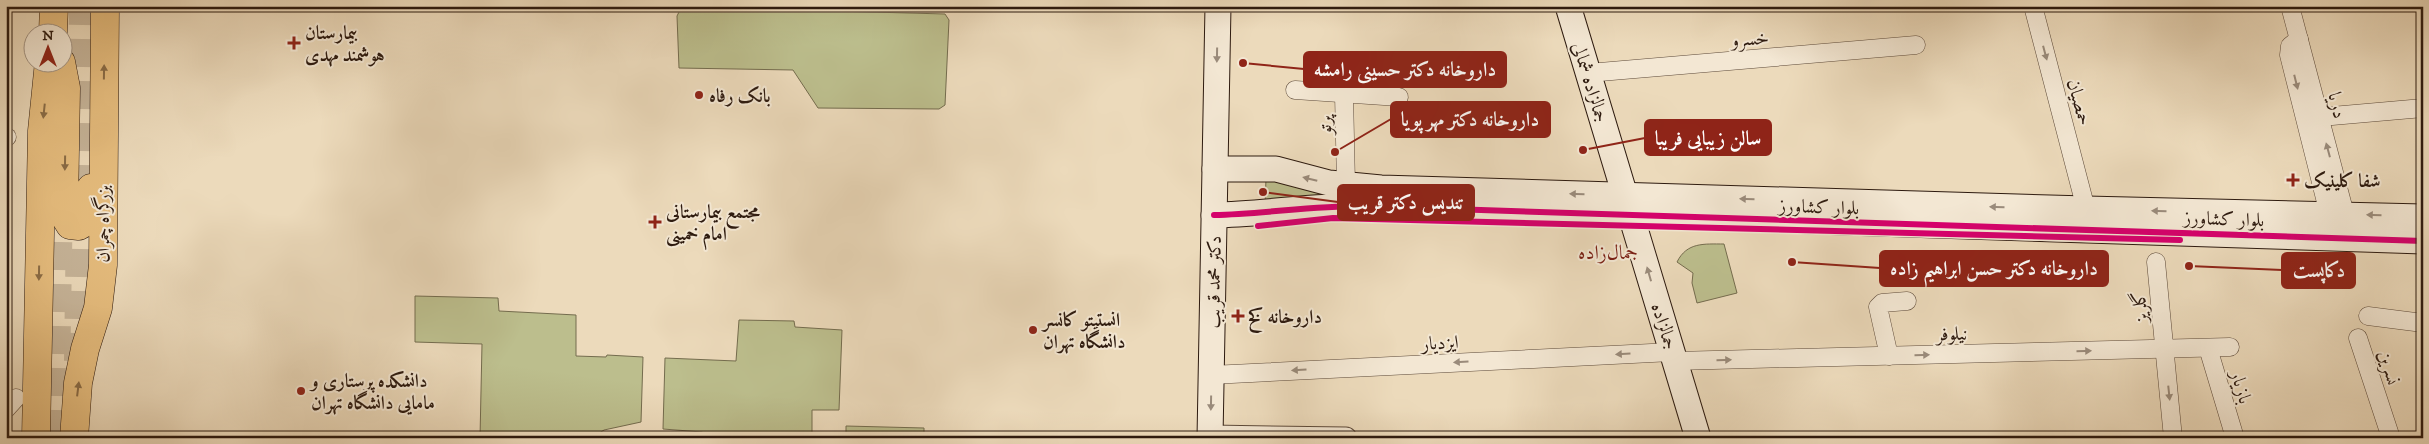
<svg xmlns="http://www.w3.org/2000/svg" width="2429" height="444" font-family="'IM FELL DW Pica',Amiri,serif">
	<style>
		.green { fill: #bcbe8d; stroke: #746c4e }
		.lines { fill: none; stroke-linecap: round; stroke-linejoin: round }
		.trunk-tunnel { stroke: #c6b499; stroke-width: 28; stroke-dasharray: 28 14; stroke-linecap: butt }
		.minor-casing { stroke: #5d4a3a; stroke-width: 19 }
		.tertiary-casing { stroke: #5d4a3a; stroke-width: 23 }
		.secondary-casing { stroke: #2d1a0f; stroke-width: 27 }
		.trunk-casing { stroke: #2d1a0f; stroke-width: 29 }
		.minor { stroke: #f3e7d3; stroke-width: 18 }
		.tertiary { stroke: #f3e7d3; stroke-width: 21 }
		.secondary { stroke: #f3e7d3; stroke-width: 25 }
		.trunk { stroke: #e6bd7e; stroke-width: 28 }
		.cycleway-casing { stroke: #f3e7d3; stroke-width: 9 }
		.cycleway { stroke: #d6006c; stroke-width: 6 }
		.oneway { fill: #9a8b7b }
		.oneway2 { fill: #8a6c46 }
		.poi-dot { fill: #8f2418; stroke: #f3e7d3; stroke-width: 2 }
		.labels { text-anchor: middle; stroke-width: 4; stroke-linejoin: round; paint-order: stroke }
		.poi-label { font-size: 19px; font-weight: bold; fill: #2d1a0f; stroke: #f3e7d3; text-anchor: start }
		.street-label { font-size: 19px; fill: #2d1a0f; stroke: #f3e7d3 }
		.neighbourhood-label { font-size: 20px; fill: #7a1f14; stroke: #f3e7d3 }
		.leader { fill: none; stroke: #8f2418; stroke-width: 2 }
		.callout-dot { fill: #8f2418; stroke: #f3e7d3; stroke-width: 2 }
		.callout { fill: #8f2418; stroke: #8f2418; stroke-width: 2 }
		.callout-label { font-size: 20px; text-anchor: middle; font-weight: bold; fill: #fff }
	</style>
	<rect width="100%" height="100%" fill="#ecdabb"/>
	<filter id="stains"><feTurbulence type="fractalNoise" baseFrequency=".004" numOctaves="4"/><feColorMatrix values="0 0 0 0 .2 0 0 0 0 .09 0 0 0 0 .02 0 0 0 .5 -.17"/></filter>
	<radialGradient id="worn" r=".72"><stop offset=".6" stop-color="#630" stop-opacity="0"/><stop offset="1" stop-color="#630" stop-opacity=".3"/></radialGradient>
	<!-- green -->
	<g class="green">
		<polygon points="688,7 945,14 949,20 945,105 939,109 818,108 793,70 679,68 677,16 680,10"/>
		<polygon points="1266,179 1330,196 1265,204"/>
		<path d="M1724,244L1737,293L1697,303L1692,283L1693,273L1677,262C1687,242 1704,244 1724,244Z"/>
		<polygon points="415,296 498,298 499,311 576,315 576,356 606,357 607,355 643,357 641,422 604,430 592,438 480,438 482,344 415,342"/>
		<polygon points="739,320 794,321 795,327 842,330 839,410 812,410 812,438 712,438 702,432 663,429 665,358 736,361"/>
		<polygon points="846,426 924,428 924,434 933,435 932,438 846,438"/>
	</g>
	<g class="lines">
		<!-- trunk-tunnel -->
		<g class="trunk-tunnel">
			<polyline points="78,361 83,6"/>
			<polyline points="55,438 59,196"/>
		</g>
		<defs>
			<g id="minor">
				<polyline points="2033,6 2086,209"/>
				<polyline points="2290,6 2345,214"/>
				<polyline points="2299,39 2290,46 2289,55 2329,214"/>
				<polyline points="1588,73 1916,45"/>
				<polyline points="1295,90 1399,97"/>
				<polyline points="1344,94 1346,185"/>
				<polyline points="2309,118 2423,108"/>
				<polyline points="6,137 7,137"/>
				<polyline points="2156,262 2173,438"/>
				<polyline points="2368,316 2423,323"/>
				<polyline points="2358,338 2391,438"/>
				<polyline points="2208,348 2235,438"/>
				<polyline points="1889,356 1878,307 1882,303 1907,301"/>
				<polyline points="1675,361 2230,347"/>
				<polyline points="1211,375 1672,352"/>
				<polyline points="6,409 16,398"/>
			</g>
			<polyline id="tertiary" points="1210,436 1346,438"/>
			<g id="secondary">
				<polyline points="1568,6 1698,438"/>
				<polyline points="1215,169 1276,169 1329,183 1381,188 2086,209 2423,217"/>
				<path d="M1214,215C1263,214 1311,206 1360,206L2423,241"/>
				<polyline points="1210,438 1218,6"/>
			</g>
			<g id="trunk">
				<polyline points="53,32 54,6"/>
				<path d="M61,62L66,88L64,209L65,217L70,225L79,226C93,220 90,200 91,188"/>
				<polyline points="36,438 42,131 49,62"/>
				<polyline points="74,438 78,383 85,349 98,308 103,265 105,6"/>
			</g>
		</defs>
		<!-- minor casing -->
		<use href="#minor" class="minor-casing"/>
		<!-- tertiary casing -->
		<use href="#tertiary" class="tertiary-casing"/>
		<!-- secondary casing -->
		<use href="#secondary" class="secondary-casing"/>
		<!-- trunk casing -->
		<use href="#trunk" class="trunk-casing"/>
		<!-- minor -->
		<use href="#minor" class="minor"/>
		<!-- tertiary -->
		<use href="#tertiary" class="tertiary"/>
		<!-- secondary -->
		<use href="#secondary" class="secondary"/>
		<!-- trunk -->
		<use href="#trunk" class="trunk"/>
		<defs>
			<g id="cycleway">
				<path d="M1214,215C1263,214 1311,206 1360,206L2423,241"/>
				<polyline points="1258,226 1333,218 2180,240"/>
			</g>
		</defs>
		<!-- cycleway casing -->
		<use href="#cycleway" class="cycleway-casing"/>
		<!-- cycleway -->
		<use href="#cycleway" class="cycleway"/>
	</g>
	<!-- one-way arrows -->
	<defs><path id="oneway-solid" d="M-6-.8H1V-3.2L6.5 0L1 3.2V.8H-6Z" transform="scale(1.25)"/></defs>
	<g class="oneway">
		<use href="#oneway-solid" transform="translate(2045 53) rotate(75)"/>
		<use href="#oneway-solid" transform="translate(1217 55) rotate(91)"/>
		<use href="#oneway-solid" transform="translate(2296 82) rotate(76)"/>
		<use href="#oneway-solid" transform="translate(2328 150) rotate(-105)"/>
		<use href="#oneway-solid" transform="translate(1310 179) rotate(-166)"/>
		<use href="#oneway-solid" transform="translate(1577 194) rotate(-179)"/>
		<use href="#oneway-solid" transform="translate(1747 199) rotate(-178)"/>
		<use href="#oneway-solid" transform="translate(1997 207) rotate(-178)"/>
		<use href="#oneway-solid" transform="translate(2159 211) rotate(-179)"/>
		<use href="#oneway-solid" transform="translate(2374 215) rotate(-178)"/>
		<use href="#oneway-solid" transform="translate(1649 274) rotate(-106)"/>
		<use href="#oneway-solid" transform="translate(2084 351) rotate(-1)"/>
		<use href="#oneway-solid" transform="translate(1623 354) rotate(177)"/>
		<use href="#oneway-solid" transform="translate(1922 355) rotate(-1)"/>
		<use href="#oneway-solid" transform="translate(1724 360) rotate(-1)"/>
		<use href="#oneway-solid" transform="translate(1461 362) rotate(177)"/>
		<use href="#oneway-solid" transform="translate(1299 370) rotate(177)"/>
		<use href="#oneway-solid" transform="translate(2169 393) rotate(84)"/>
		<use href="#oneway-solid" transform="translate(1211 403) rotate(91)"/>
	</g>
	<g class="oneway2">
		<use href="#oneway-solid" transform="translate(104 72) rotate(-89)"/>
		<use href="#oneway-solid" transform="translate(44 111) rotate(96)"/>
		<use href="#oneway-solid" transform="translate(65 163) rotate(91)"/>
		<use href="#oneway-solid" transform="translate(39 273) rotate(91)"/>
		<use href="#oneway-solid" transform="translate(78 389) rotate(-83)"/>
	</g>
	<!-- markers -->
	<g class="poi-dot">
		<path d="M291.5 35.5h5v5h5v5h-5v5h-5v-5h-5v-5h5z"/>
		<circle cx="699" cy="95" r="5"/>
		<path d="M2290.5 172.5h5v5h5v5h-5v5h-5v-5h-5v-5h5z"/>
		<path d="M652.5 214.5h5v5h5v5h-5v5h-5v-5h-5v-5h5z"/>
		<path d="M1235.5 308.5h5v5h5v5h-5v5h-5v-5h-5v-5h5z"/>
		<circle cx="1033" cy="330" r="5"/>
		<circle cx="301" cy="391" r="5"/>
	</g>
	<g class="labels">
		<!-- poi labels -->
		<g class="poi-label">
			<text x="305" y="39">بیمارستان<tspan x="305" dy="22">هوشمند مهدی</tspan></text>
			<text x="709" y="102">بانک رفاه</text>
			<text x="2304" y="187">شفا کلینیک</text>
			<text x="666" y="218">مجتمع بیمارستانی<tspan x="666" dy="22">امام خمینی</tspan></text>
			<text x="1248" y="323">داروخانه کخ</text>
			<text x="1043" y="326">انستیتو کانسر<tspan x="1043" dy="22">دانشگاه تهران</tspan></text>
			<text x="311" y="387">دانشکده پرستاری و<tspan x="311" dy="22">مامایی دانشگاه تهران</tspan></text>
		</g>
		<!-- street labels -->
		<g class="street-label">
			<text transform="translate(1750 38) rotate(-5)" y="7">خسرو</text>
			<text transform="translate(1591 82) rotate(73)" y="7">جمالزاده شمالی</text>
			<text transform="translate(2080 102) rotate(75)" y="7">حمصیان</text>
			<text transform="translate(2338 105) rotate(76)" y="7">دریا</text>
			<text transform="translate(1324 125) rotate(-91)" y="7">پرتو</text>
			<text transform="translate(1819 206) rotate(2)" y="7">بلوار کشاورز</text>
			<text transform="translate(2224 218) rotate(2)" y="7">بلوار کشاورز</text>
			<text transform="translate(102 224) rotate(-90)" y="7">بزرگراه چمران</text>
			<text transform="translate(1213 282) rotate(-89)" y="7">دکتر محمد قریب</text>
			<text transform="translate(2139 307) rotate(-96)" y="7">گلریز</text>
			<text transform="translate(1665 326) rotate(73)" y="7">جمالزاده</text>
			<text transform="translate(1952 333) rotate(-1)" y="7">نیلوفر</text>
			<text transform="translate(1440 342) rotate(-3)" y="7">ایزدیار</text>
			<text transform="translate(2390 367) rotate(72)" y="7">نسرین</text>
			<text transform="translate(2242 387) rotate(74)" y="7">بازیار</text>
		</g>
		<!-- neighbourhood labels -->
		<g class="neighbourhood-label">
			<text x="1608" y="259">جمال‌زاده</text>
		</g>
	</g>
	<!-- callouts -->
	<path class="leader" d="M1243 63L1304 69M1335 152L1391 119M1583 150L1645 138M1263 192L1338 202M1792 262L1880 268M2189 266L2282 270"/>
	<g class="callout-dot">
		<circle cx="1243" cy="63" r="5"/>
		<circle cx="1335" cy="152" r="5"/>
		<circle cx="1583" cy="150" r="5"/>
		<circle cx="1263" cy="192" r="5"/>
		<circle cx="1792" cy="262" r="5"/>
		<circle cx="2189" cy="266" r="5"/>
	</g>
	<g class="callout">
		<rect x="1304" y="52" width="202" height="35" rx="5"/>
		<rect x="1391" y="102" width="159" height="35" rx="5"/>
		<rect x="1645" y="120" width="126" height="35" rx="5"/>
		<rect x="1338" y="185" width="136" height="35" rx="5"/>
		<rect x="1880" y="251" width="228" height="35" rx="5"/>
		<rect x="2282" y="253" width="73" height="35" rx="5"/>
	</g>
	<g class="callout-label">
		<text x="1405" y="76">داروخانه دکتر حسینی رامشه</text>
		<text x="1470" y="126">داروخانه دکتر مهر پویا</text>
		<text x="1708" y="145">سالن زیبایی فریبا</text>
		<text x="1406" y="209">تندیس دکتر قریب</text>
		<text x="1994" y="275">داروخانه دکتر حسن ابراهیم زاده</text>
		<text x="2319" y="277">دکاپست</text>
	</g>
	<!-- margin -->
	<rect width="2429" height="444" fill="none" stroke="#ecdabb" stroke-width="25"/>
	<rect x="8" y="8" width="2414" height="429" fill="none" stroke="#2d1a0f" stroke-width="2.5"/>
	<rect x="12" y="12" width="2404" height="419" fill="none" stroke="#2d1a0f"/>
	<!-- north arrow -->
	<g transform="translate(48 48)"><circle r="24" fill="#f3e7d3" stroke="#a49585"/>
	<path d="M0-4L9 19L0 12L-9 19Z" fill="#8f2418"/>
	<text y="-8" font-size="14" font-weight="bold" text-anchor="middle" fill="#2d1a0f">N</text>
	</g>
	<rect width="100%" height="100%" filter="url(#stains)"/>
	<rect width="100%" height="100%" fill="url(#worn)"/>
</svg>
